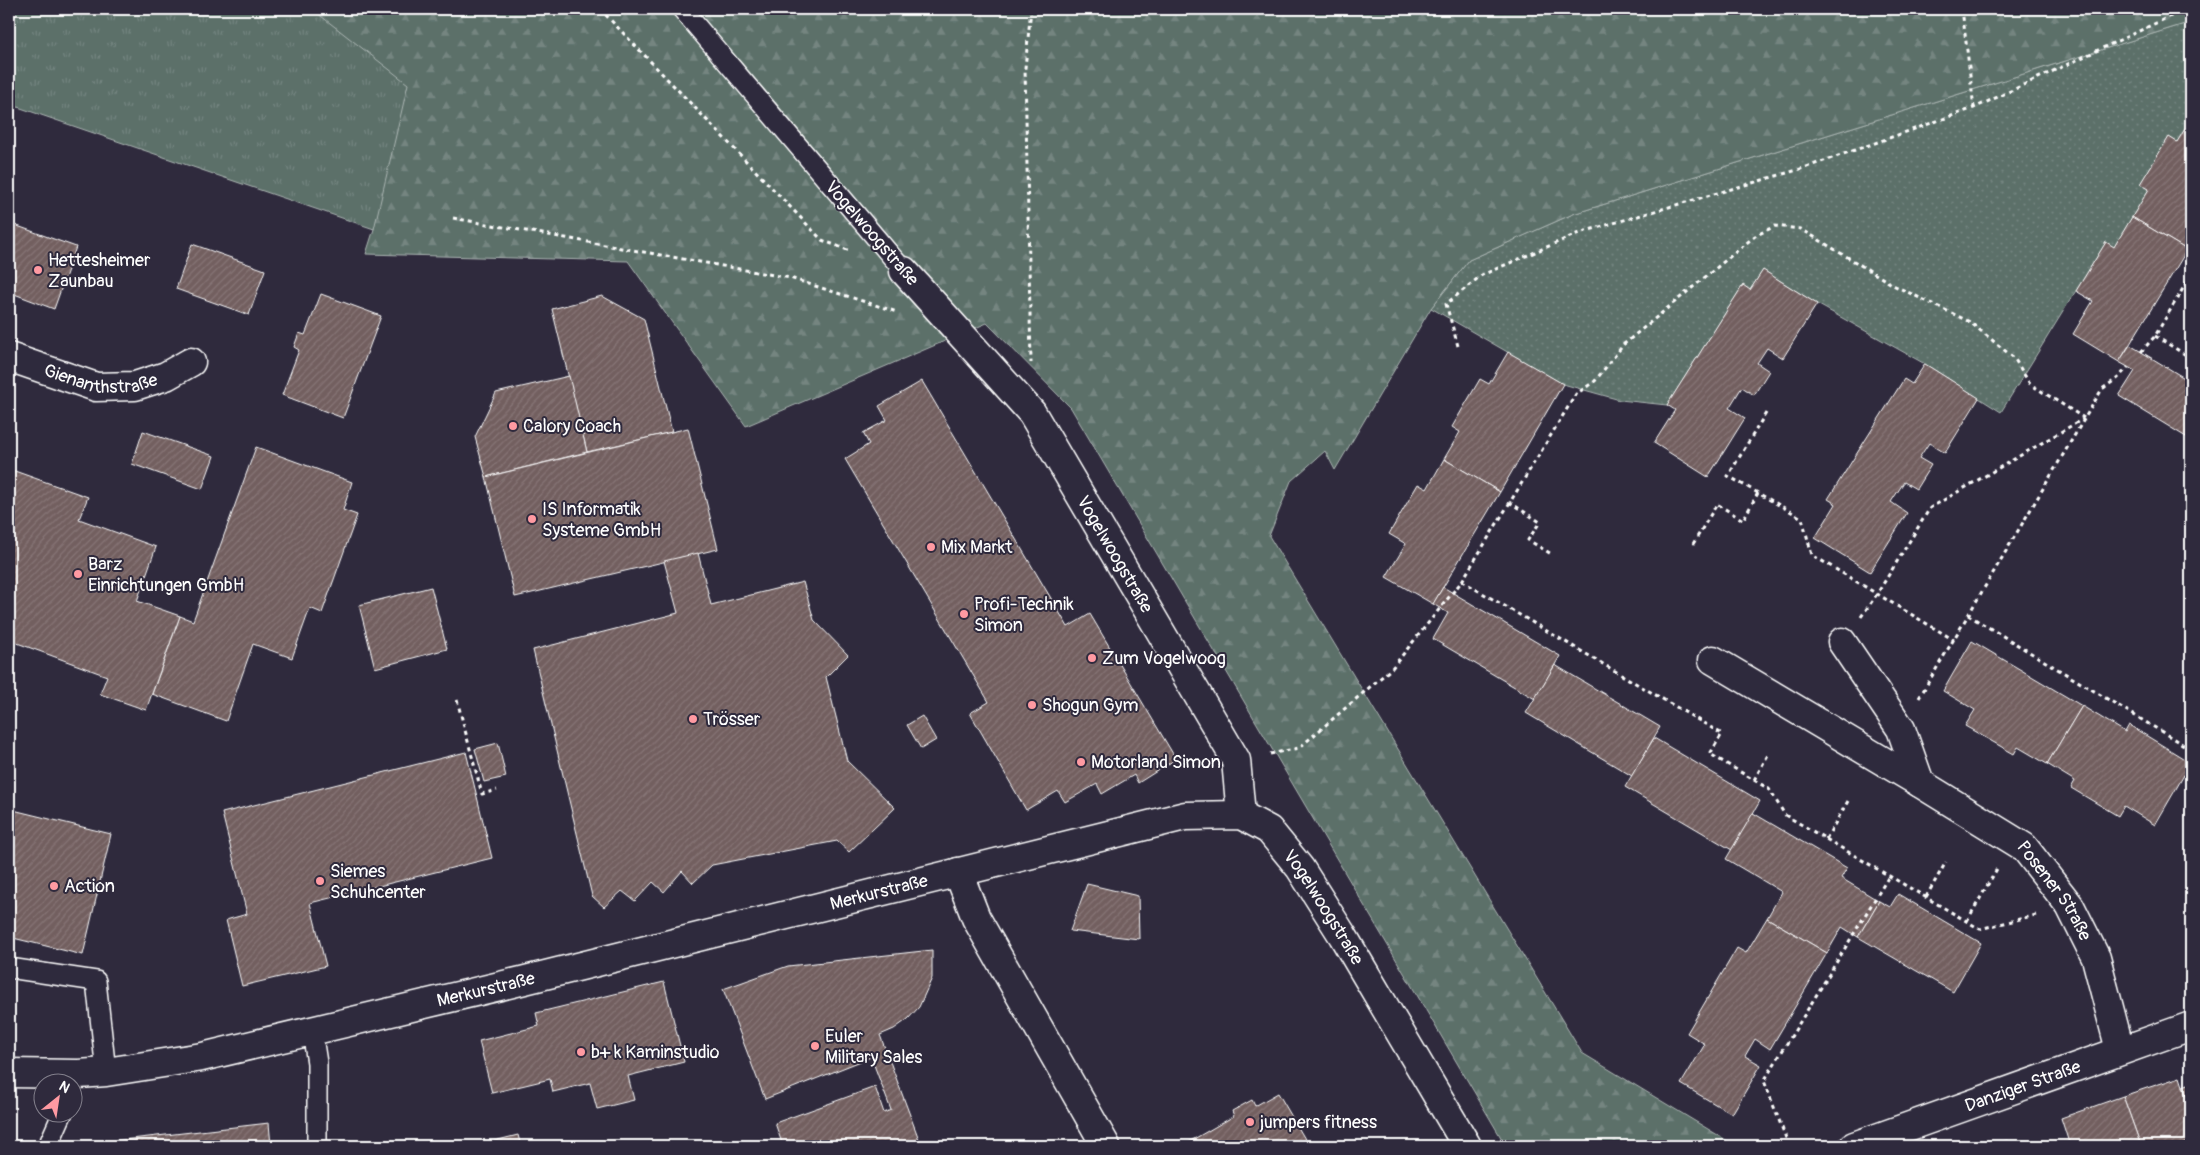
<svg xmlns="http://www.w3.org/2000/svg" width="2200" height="1155" font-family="Pangolin,sans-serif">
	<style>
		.grass { fill: url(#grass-dots); stroke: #adb7b4 }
		.forest { fill: url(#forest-firs); stroke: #adb7b4 }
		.park { fill: url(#park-tufts); stroke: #adb7b4 }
		.building { fill: url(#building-hatch); stroke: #fff }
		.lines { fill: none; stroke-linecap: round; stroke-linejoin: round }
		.service-casing { stroke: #fff; stroke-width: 22 }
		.minor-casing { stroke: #fff; stroke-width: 31 }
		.tertiary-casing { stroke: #fff; stroke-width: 31 }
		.path { stroke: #fff; stroke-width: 3; stroke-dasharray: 4 4; stroke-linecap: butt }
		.service { stroke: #2f2a3d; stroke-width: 19 }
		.minor { stroke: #2f2a3d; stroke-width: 28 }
		.tertiary { stroke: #2f2a3d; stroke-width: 28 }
		.poi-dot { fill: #ff9aa2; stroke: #2f2a3d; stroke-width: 2 }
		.labels { text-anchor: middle; stroke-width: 4; stroke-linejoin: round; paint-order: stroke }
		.street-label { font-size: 18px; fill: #fff; stroke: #2f2a3d }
		.poi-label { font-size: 18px; fill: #fff; stroke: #2f2a3d; text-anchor: start }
	</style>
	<defs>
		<pattern id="grass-dots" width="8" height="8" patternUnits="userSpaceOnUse" patternTransform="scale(1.25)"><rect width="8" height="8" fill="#5b6f69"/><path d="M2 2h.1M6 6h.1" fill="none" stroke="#748580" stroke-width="1.8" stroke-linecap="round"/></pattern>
		<pattern id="forest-firs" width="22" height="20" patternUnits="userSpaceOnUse" patternTransform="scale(1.25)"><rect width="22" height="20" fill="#5b6f69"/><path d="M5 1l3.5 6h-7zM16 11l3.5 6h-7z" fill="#748580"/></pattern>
		<pattern id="park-tufts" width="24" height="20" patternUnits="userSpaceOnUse" patternTransform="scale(1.25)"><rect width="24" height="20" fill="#5b6f69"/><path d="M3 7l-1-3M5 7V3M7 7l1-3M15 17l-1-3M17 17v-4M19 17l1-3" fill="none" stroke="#748580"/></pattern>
		<pattern id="building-hatch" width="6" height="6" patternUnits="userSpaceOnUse" patternTransform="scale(1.25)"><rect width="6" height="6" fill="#725e5f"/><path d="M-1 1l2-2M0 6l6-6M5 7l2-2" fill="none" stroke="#877677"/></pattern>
	</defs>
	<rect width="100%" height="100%" fill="#2f2a3d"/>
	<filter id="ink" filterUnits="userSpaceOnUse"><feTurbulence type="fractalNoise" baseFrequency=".02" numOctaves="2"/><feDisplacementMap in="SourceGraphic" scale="10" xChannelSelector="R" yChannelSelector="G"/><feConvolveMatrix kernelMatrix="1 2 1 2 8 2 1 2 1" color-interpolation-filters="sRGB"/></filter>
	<g filter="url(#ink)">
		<!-- grass -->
		<polygon class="grass" points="2191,22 2191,119 2177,142 2169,137 2140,184 2149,189 2114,247 2106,242 2001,412 1925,364 1817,304 1763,270 1750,290 1743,285 1667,405 1620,400 1563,384 1431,308 1469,260 1573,214"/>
		<!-- forest -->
		<polygon class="forest" points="312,9 2191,9 2191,22 1573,214 1469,260 1431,308 1335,470 1325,451 1291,481 1269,536 1582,1053 1736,1146 1506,1146 1071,408 987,323 746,426 628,261 366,254 374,229"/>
		<!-- park -->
		<polygon class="park" points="9,9 312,9 408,84 374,229 9,104"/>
		<!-- building -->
		<g class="building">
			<polygon points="2191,119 2191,242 2187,250 2132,217 2149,189 2140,184 2169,137 2177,142"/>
			<polygon points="2132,217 2187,250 2119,362 2073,334 2093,301 2076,291 2106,242 2114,247"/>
			<polygon points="9,223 76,247 54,309 9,292"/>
			<polygon points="192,244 265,270 249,315 176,289"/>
			<polygon points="1763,270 1817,304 1783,358 1767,348 1757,363 1769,371 1754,395 1742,387 1729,408 1745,418 1708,477 1654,443 1675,410 1667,405 1743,285 1750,290"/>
			<polygon points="321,294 381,316 343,418 282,395 299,350 294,347 299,333 305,335"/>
			<polygon points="602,296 644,319 672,432 587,452 552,309"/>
			<polygon points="2130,345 2191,382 2191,440 2119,396 2135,371 2119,362"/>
			<polygon points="1508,352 1563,384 1500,492 1444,459 1460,432 1452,427 1480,379 1489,384"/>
			<polygon points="1925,364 1979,398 1945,453 1929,443 1919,458 1931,465 1916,489 1904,482 1891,502 1907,513 1870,572 1815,538 1836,504 1828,499 1904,379 1912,384"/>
			<polygon points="569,376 587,452 486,477 475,437 496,393"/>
			<polygon points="922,381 1068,627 1090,614 1176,759 1138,783 1134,775 1102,794 1097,784 1065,802 1058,791 1026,810 970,713 989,702 845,459 869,444 863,433 887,420 879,406"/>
			<polygon points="688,428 718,549 515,597 486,477"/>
			<polygon points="143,431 214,456 202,489 132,464"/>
			<polygon points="256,447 352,482 343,510 357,515 322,613 310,608 292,658 253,644 226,721 152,694 180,616 193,621"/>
			<polygon points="1444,459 1500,492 1433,604 1386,577 1406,544 1389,534 1418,484 1427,489"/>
			<polygon points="9,469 88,497 79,519 156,547 137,601 180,616 146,710 100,694 107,676 9,640"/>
			<polygon points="698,553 711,605 803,582 814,620 848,655 826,677 847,761 895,808 849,852 837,841 712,865 693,883 682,871 664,892 653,882 635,901 622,891 604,907 592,896 533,650 678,613 664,561"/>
			<polygon points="431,587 447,649 375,668 359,605"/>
			<polygon points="1443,587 1560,656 1535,699 1433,639 1448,613 1433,604"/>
			<polygon points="1972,641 2082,706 2047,764 2018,747 2014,754 1965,726 1975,710 1943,691"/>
			<polygon points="1555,665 1660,727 1632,776 1526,713"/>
			<polygon points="2082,706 2125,732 2129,725 2191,763 2155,825 2124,806 2118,816 2071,788 2075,781 2047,764"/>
			<polygon points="922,716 936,740 921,749 907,725"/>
			<polygon points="1654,738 1760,801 1732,850 1625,787"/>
			<polygon points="498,743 506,777 484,782 475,749"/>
			<polygon points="466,752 492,858 310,903 326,966 242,986 226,920 247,914 222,813"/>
			<polygon points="9,809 111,834 83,955 9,937"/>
			<polygon points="1753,813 1847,868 1841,878 1879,901 1858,937 1842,927 1827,953 1767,918 1782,892 1726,859"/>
			<polygon points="1087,884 1138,896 1139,939 1070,931"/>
			<polygon points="1898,894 1981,943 1953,992 1858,937 1879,901 1890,907"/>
			<polygon points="1767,918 1827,953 1770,1049 1755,1039 1745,1056 1761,1065 1732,1114 1681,1084 1705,1044 1687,1033 1737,948 1746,953"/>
			<polygon points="932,950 932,978 919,1007 908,1019 894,1029 880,1035 920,1142 909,1146 783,1146 775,1123 875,1087 884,1113 891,1110 871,1057 765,1099 723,989 788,966"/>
			<polygon points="664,982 684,1062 628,1076 634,1100 597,1109 590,1083 553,1092 550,1079 492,1093 479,1041 539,1026 536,1013"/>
			<polygon points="2180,1077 2191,1110 2191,1141 2177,1146 2141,1146 2123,1096"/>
			<polygon points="2191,1083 2191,1110 2183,1086"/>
			<polygon points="1278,1093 1309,1146 1190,1146 1187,1143 1234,1116 1232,1111 1252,1100 1255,1106"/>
			<polygon points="2123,1096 2141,1146 2070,1146 2061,1118"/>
			<polygon points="269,1123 271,1146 71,1146"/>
			<polygon points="518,1135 521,1146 491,1146 490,1142"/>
			<polygon points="2008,1140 2010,1146 1989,1146"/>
		</g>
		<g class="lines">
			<defs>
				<g id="service">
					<polyline points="682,9 904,271"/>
					<polyline points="9,968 96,981 106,1072"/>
					<polyline points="312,1031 317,1063 317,1146"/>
					<polyline points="48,1146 63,1112"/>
				</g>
				<g id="minor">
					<path id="s1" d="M904,271L1032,413L1236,760L1241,815"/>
					<path id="s2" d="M9,357L96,387L135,386L166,376L191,362"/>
					<path id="s3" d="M1842,642L1901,729L1920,783L2024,847L2070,906L2096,958L2120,1050"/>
					<polyline points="1713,660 1920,783"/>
					<polyline points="958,872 976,918 1106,1146"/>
					<path id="s4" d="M1854,1146L2191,1026"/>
				</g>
				<g id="tertiary">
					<path id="s5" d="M9,1073L79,1074L106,1072L202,1057L521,981L1185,816L1241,815L1269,830L1300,868L1343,936L1467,1146"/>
				</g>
			</defs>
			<!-- service casing -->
			<use href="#service" class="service-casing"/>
			<!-- minor casing -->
			<use href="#minor" class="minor-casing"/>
			<!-- tertiary casing -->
			<use href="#tertiary" class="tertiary-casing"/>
			<!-- path -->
			<g class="path">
				<polyline points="600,9 822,240 850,251"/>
				<polyline points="1031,9 1025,68 1031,363"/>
				<polyline points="1962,9 1974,108"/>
				<polyline points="453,218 790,278 897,312"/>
				<polyline points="2155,336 2191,358"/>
				<polyline points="1458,346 1446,304 1482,275 1579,233 1804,168 1974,108 2186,9"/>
				<polyline points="2141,352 2155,336 2191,275"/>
				<polyline points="1766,413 1728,476 1802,518 1812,555 1954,640"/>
				<polyline points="1509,502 1540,522 1528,540 1553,555"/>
				<polyline points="1693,544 1717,504 1743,520 1758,493"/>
				<polyline points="1462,581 1722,734 1710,754 1769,789 1785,815 1980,929 2036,915"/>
				<polyline points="1968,615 2187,747"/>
				<polyline points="1861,617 1877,594 1930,508 2083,419"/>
				<polyline points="1919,698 2102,389 2118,378 2128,367"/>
				<polyline points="457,700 482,794 497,790"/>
				<polyline points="1270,754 1299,748 1392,668 1462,581 1576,394 1595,381 1624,344 1755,236 1775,226 1801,229 1895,286 1970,322 2014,358 2030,384 2084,418"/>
				<polyline points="1754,780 1768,755"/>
				<polyline points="1826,839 1848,801"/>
				<polyline points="1926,897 1946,862"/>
				<polyline points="1967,921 1998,867"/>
				<polyline points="1789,1146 1764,1081 1889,876"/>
			</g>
			<!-- service -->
			<use href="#service" class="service"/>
			<!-- minor -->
			<use href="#minor" class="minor"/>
			<!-- tertiary -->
			<use href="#tertiary" class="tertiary"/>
		</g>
	</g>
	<!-- markers -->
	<g class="poi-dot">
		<circle cx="38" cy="270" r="5"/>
		<circle cx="513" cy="426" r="5"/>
		<circle cx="532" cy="519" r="5"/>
		<circle cx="931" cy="547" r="5"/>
		<circle cx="78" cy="574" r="5"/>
		<circle cx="964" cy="614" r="5"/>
		<circle cx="1092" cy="658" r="5"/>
		<circle cx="1032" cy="705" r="5"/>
		<circle cx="693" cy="719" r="5"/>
		<circle cx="1081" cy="762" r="5"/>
		<circle cx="320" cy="881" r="5"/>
		<circle cx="54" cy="886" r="5"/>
		<circle cx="815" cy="1046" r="5"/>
		<circle cx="581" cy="1052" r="5"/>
		<circle cx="1250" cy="1122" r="5"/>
	</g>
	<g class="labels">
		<!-- street labels -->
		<g class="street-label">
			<text transform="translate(872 233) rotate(49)" y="6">Vogelwoogstraße</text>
			<text dy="6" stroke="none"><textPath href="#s2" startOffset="96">Gienanthstraße</textPath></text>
			<text dy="6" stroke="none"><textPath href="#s1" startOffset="355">Vogelwoogstraße</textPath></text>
			<text dy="6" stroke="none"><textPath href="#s5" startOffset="891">Merkurstraße</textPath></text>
			<text dy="6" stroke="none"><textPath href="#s3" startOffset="338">Posener Straße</textPath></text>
			<text dy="6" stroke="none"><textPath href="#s5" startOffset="1389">Vogelwoogstraße</textPath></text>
			<text dy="6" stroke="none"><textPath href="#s5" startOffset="486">Merkurstraße</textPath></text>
			<text dy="6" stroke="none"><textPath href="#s4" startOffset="179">Danziger Straße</textPath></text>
		</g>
		<!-- poi labels -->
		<g class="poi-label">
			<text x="48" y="266">Hettesheimer<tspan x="48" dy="21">Zaunbau</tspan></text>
			<text x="523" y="432">Calory Coach</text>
			<text x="542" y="515">IS Informatik<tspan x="542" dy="21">Systeme GmbH</tspan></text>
			<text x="941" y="553">Mix Markt</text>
			<text x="88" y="570">Barz<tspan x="88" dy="21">Einrichtungen GmbH</tspan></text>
			<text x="974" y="610">Profi-Technik<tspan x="974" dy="21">Simon</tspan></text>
			<text x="1102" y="664">Zum Vogelwoog</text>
			<text x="1042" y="711">Shogun Gym</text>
			<text x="703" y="725">Trösser</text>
			<text x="1091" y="768">Motorland Simon</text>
			<text x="330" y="877">Siemes<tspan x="330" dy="21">Schuhcenter</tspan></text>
			<text x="64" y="892">Action</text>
			<text x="825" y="1042">Euler<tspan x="825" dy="21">Military Sales</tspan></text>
			<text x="591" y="1058">b+ k Kaminstudio</text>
			<text x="1260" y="1128">jumpers fitness</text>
		</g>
	</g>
	<!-- margin -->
	<rect width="2200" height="1155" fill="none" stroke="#2f2a3d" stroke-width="30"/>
	<rect x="15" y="15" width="2170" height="1125" fill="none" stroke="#fff" stroke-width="2" filter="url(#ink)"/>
	<!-- north arrow -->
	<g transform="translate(58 1098) rotate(30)"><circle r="24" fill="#2f2a3d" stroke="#827f8b"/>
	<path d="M0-4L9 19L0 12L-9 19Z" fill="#ff9aa2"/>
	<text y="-8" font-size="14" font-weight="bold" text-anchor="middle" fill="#ffffff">N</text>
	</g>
</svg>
